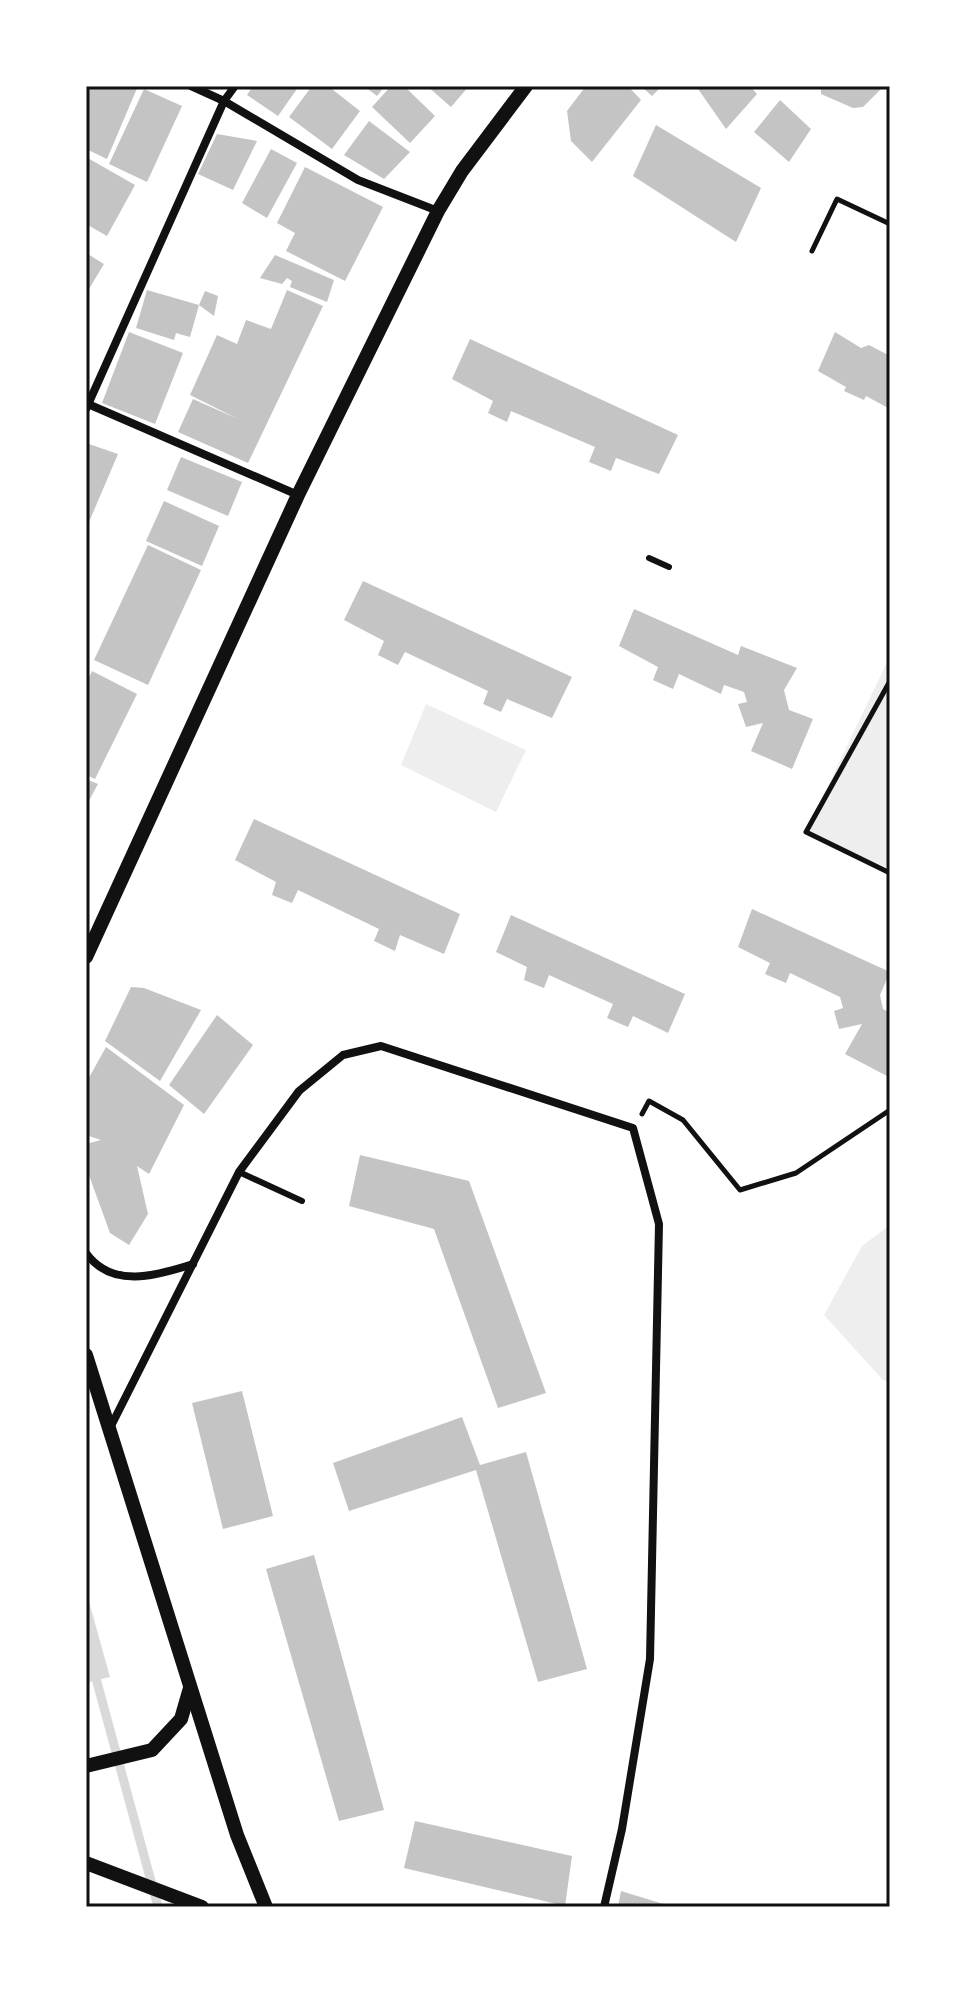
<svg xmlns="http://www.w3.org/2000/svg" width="976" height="1993" font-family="'DejaVu Sans',sans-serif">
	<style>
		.green { fill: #eee }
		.water { fill: #d9d9d9 }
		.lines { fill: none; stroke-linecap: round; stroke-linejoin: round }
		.stream { stroke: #d9d9d9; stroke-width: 9 }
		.building { fill: #c4c4c4 }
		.path { stroke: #111; stroke-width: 5 }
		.service { stroke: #111; stroke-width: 6 }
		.minor { stroke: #111; stroke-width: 8 }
		.tertiary { stroke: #111; stroke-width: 14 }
		.neatline { fill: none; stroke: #111; stroke-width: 3 }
	</style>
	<rect width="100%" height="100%" fill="#fff"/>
	<!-- green -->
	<g class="green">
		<polygon points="890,656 890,869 806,832"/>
		<polygon points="426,704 526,750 496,812 401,765"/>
		<polygon points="890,1225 890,1382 883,1380 824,1315 862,1246"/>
	</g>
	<!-- water -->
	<polygon class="water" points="86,1591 110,1677 86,1683"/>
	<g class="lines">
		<!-- stream -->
		<polyline class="stream" points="94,1671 158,1907"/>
	</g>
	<!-- building -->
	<g class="building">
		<polygon points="86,86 138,86 107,159 86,149"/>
		<polygon points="253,86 299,86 278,116 247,95"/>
		<polygon points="312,86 328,86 360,111 332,149 289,117"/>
		<polygon points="364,86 385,86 377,96"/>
		<polygon points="391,86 404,86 435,116 410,143 372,107"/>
		<polygon points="427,86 469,86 451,107"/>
		<polygon points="586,86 628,86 641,100 592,162 571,141 567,111"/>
		<polygon points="641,86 662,86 652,96"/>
		<polygon points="696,86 750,86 757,94 726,129"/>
		<polygon points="821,86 884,86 863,107 853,108 821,94"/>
		<polygon points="144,89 182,106 147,182 109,164"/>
		<polygon points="780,100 811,129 789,162 754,132"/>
		<polygon points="369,121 410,152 384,179 344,155"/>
		<polygon points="656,125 761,188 736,242 633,176"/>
		<polygon points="217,134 257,141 233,190 198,174"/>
		<polygon points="271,149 297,163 267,218 242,203"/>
		<polygon points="86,157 135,185 107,236 86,224"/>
		<polygon points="305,167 383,207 345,281 286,251 295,233 277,223"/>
		<polygon points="86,253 104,264 86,294"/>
		<polygon points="275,255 334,280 327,302 290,287 292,281 287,278 282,284 260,278"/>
		<polygon points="147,290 199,305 190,337 176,333 174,340 136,328"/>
		<polygon points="287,290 323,306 248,463 178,432 193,399 238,419 190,395 217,335 237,344 246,320 271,329"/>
		<polygon points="205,291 218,296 214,316 199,305"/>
		<polygon points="129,332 183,353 155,424 102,403"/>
		<polygon points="835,332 861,348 869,345 890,356 890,409 866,396 864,400 844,391 846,387 818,371"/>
		<polygon points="470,339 678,435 659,474 616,458 611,471 589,462 595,447 511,411 507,422 488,413 493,401 452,379"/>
		<polygon points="86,443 118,454 86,529"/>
		<polygon points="181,457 242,482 228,516 167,490"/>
		<polygon points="164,501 219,526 202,566 146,541"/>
		<polygon points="148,545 201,570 148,685 94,660"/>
		<polygon points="363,581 572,677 552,718 507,699 501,712 483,704 488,691 405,652 398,665 378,655 384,641 344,620"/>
		<polygon points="634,609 738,655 741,646 797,668 784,690 789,710 813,719 792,769 751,751 763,723 746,727 738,704 747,702 744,692 724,685 721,694 679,674 673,689 653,680 658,667 619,646"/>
		<polygon points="92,671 137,694 95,779 86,775 86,684"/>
		<polygon points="86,779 98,784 86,806"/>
		<polygon points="254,819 460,914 444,954 400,935 395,951 374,941 379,929 298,890 292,903 272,895 276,882 235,860"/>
		<polygon points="752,909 890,972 880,995 883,1009 890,1013 890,1068 887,1076 845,1054 862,1024 839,1029 834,1011 843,1008 840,997 790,973 786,983 765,974 770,963 738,947"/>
		<polygon points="511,915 685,994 668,1033 633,1016 628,1027 607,1018 613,1004 549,975 544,988 524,980 527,967 496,952"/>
		<polygon points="131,987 144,988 201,1010 160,1081 105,1041"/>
		<polygon points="217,1015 253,1045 204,1114 169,1085"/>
		<polygon points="106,1047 184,1105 149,1174 137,1166 148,1214 129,1245 110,1233 86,1167 86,1144 101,1140 86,1135 86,1083"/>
		<polygon points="360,1155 469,1181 546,1393 498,1408 434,1229 349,1206"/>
		<polygon points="242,1391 273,1516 223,1529 192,1403"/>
		<polygon points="462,1417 480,1465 526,1452 587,1669 538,1682 476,1470 349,1511 333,1463"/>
		<polygon points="314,1555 384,1810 339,1821 266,1569"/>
		<polygon points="415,1821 572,1856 565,1906 404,1868"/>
		<polygon points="621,1891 670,1906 669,1907 618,1907"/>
	</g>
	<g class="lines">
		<!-- path -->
		<g class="path">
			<polyline points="812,251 837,199 890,224"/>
			<polyline points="890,681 806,832 890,873"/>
			<polyline points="642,1114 649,1101 683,1120 740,1190 796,1173 890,1110"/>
		</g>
		<!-- service -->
		<g class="service">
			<polyline points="649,558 669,567"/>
			<polyline points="239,1172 302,1201"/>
		</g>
		<!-- minor -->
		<g class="minor">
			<polyline points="191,86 224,101 358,180 438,211"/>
			<polyline points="88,404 298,495"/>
			<polyline points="86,409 224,101 235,86"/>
			<path d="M86,1253C112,1289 156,1276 193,1264"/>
			<polyline points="110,1428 239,1172 299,1091 343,1055 381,1046 633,1128 659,1224 650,1659 622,1829 604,1907"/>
		</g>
		<!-- tertiary -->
		<g class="tertiary">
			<polyline points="86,957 298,495 438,211 462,171 526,86"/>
			<polyline points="86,1355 237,1835 266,1907"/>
			<polyline points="86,1766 152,1750 181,1719 190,1688"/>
			<polyline points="86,1863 202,1907"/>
		</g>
	</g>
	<!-- border -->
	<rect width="976" height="1993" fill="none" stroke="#ffffff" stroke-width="176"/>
	<rect x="88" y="88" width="800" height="1817" class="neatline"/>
</svg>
